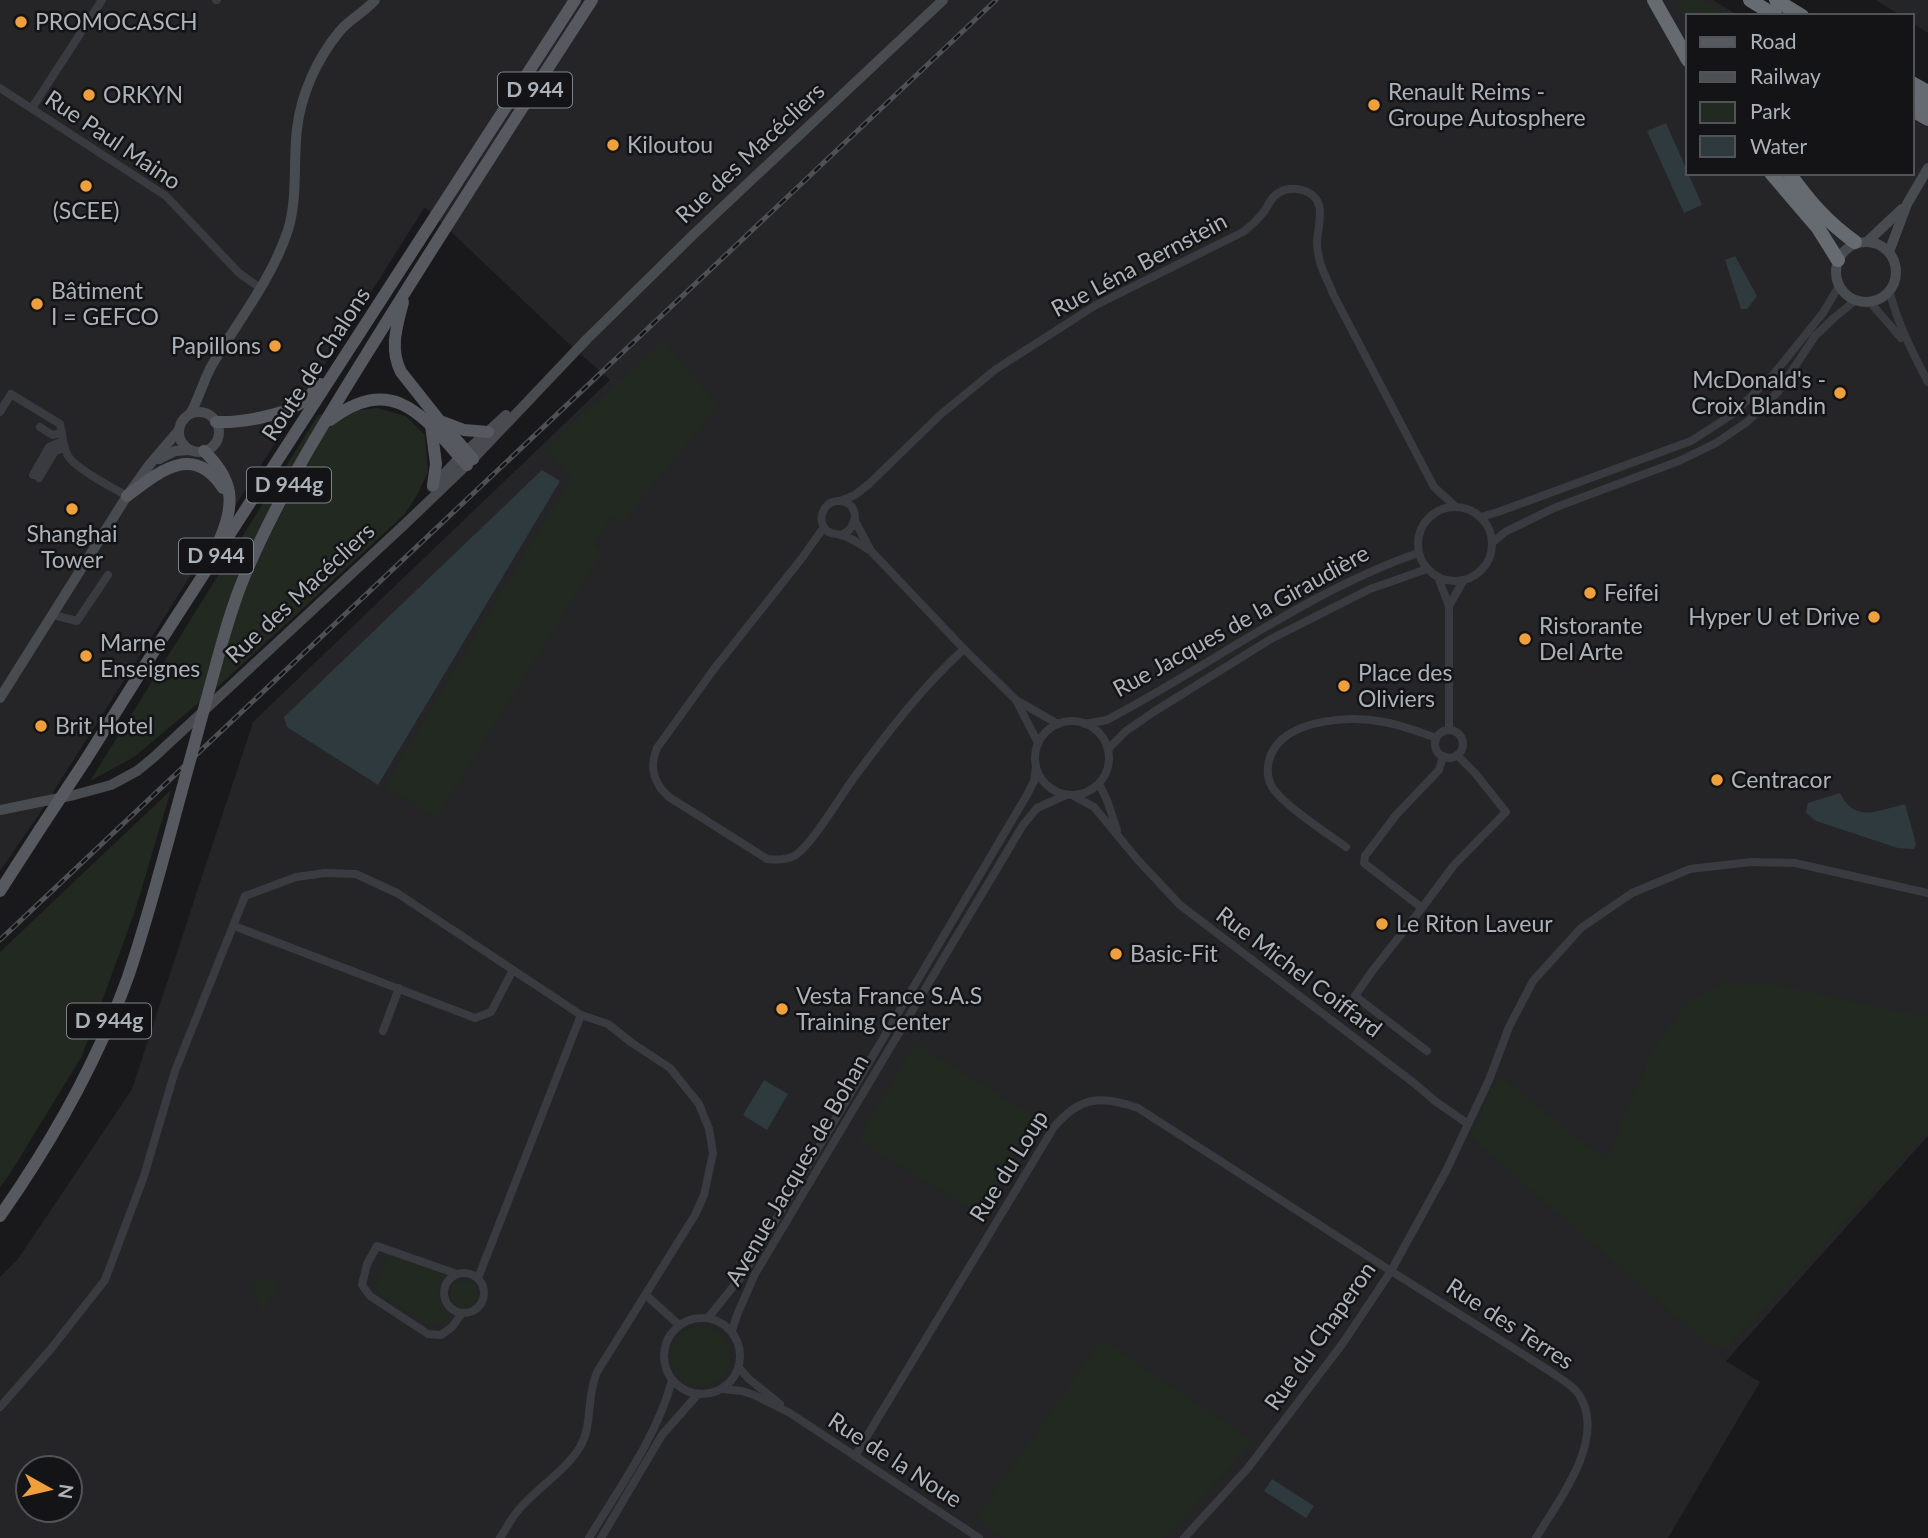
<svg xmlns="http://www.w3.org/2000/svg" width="1928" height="1538" font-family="Lato,sans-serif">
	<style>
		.built { fill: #252528; fill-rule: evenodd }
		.green { fill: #212921 }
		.water { fill: #2f3a3f }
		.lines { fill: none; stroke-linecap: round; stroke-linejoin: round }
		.street { stroke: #3a3b40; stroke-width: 8 }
		.secondary { stroke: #484b50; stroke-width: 10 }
		.primary { stroke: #56595f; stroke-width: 12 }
		.highway { stroke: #666a71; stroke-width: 14 }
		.rail-casing { stroke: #4d5055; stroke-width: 5 }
		.rail { stroke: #141416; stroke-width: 2.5; stroke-dasharray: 8; stroke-linecap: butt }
		.primary-bridge { stroke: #56595f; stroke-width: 12 }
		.poi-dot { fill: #efa03d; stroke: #141416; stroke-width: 2.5 }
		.labels { text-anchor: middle; stroke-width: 5; stroke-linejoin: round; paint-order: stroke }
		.shield { fill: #141416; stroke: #7e8389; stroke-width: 2 }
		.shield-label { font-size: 21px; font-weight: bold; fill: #abb2ba }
		.poi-label { font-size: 23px; fill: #abb2ba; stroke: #141416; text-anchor: start }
		.street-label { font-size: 23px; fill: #abb2ba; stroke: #141416 }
	</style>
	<rect width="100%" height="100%" fill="#19191b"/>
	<!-- built -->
	<g class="built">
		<path d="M0,0H1713L1739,16H1688V173H1912V118L1928,127V1136L1726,1361L1760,1382L1668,1538H0V1277L18,1259L132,1089L253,722L610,380L568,343L425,207L38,816L0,871ZM28,1468H70V1510H28Z"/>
		<polygon points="1876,0 1928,0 1928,33 1912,23 1912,16 1901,16"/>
	</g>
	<!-- green -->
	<g class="green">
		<polygon points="1677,0 1703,0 1722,12 1719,16 1688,16 1688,21"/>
		<polygon points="663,341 718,405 622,524 613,516 594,544 603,551 437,817 384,787 571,478 546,448"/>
		<polygon points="377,408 406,416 425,435 428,472 417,495 405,514 221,684 134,757 90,781 318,415"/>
		<polygon points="171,790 135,911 82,1056 11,1172 0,1187 0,952"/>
		<polygon points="1725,983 1774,984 1916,1015 1928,1016 1928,1132 1728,1347 1711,1346 1470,1137 1499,1075 1606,1160 1654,1047 1688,1002"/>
		<polygon points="915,1043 1037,1118 981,1215 858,1140"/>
		<path d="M394,1254L447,1274C435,1292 436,1302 452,1316L440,1325L431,1326L376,1291C378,1276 382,1265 394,1254Z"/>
		<polygon points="263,1277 280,1284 265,1308 260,1310 251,1285"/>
		<circle cx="464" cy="1294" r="14"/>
		<circle cx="701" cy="1356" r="30"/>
		<polygon points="1102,1339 1253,1441 1165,1538 1004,1538 976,1519"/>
	</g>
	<!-- water -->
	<g class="water">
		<polygon points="1666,123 1702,205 1684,213 1647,131"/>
		<polygon points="1735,256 1757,296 1747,309 1741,309 1725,260"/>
		<polygon points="542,470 560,481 378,785 287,727 284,717"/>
		<path d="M1840,793C1855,824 1879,810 1905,804L1916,844L1914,849L1898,848L1816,821L1806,813L1808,803Z"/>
		<polygon points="764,1080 788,1094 767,1130 743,1115"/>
		<polygon points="1272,1479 1314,1506 1306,1518 1264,1491"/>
	</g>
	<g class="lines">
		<!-- street -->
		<g class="street">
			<polyline points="216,0 217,0"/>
			<polyline points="0,88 166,196 239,273 260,288"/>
			<polyline points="32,108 102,0"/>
			<path d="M1889,290C1898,324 1912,352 1928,382"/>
			<polyline points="1869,301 1901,338"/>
			<path d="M0,412L11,394L60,424C62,434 63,447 68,456C76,469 113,488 127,496"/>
			<polyline points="40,427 52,435 62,433"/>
			<polyline points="33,475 49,447 63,441"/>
			<polyline points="39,478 55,451 65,448"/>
			<path d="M840,501L855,495L869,484L940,415L996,369L1096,305L1243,232C1251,226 1257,220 1263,213C1269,205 1271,196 1280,192C1287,188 1294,188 1302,190C1329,198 1318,222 1317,242C1317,247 1318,253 1319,258C1321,270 1329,282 1333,294L1434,487L1456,507"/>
			<circle cx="1455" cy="544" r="37"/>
			<polyline points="1481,517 1498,512 1691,441 1733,414 1773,375 1823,313 1839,286"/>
			<polyline points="855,521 871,551 964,649 1016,700 1058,724"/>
			<path d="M824,527L802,558L714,669L657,748C649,767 654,784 669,797L767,859C776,860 786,860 794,856C811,847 842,793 856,775C889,731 923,686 964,649"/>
			<path d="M841,535C860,528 860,501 838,501C824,501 816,519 826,530C830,535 835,533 841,535C851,537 862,546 871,551"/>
			<polyline points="1492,543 1505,532 1554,508 1679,461 1716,443 1747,422 1778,392 1815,336 1835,317 1856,300"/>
			<polyline points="1438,577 1449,606 1449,730"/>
			<polyline points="1449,606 1463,581"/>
			<polyline points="53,615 77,621 108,575"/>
			<polyline points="1016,700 1038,743"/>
			<circle cx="1072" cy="758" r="37"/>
			<path d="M1085,724L1107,720L1116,715C1217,661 1309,591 1418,553"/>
			<circle cx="1449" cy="744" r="14"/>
			<polyline points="1108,749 1126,731 1155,711 1271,639 1370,589 1427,569"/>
			<polyline points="1443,756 1439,770 1396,815 1365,856 1364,863 1422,908 1454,865 1506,812 1475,773 1457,755"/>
			<polyline points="1099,784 1107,800 1117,830"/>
			<polyline points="1074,796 1094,807 1137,859 1180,905 1414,1083 1435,1101 1468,1124"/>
			<path d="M1346,847C1328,834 1280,803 1271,785C1265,774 1268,758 1274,749C1293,718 1353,716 1384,722C1402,725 1419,732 1436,738"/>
			<polyline points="1422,908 1373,970 1355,996 1427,1051"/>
			<polyline points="234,926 475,1018 491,1012 513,970"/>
			<polyline points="383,1031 399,988"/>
			<circle cx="464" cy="1293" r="20"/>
			<polyline points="457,1274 377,1246 367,1264 362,1285 370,1296 428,1334 441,1335 452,1327 462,1313"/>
			<polyline points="478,1278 581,1015"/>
			<polyline points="646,1295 679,1325"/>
			<circle cx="702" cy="1356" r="38"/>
			<polyline points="708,1318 745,1272 1027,795 1034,781 1036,767"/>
			<polyline points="732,1331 737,1315 755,1274 1023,825 1037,808 1066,795"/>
			<polyline points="739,1368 749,1379 780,1404"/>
			<polyline points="722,1389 742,1391 754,1395 790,1413 979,1538"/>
			<path d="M0,1407L50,1350L105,1280L144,1176L175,1071L245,896L296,877L325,873L356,874L397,893L581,1015L608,1024L632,1043L670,1068L699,1104L709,1129L713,1153L704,1195L695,1215L597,1372C586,1397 593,1425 580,1447C566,1470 540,1486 522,1506C513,1515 507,1527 500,1538"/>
			<path d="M855,1456L1054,1127C1080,1096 1102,1095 1138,1108L1391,1271L1548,1370C1559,1378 1575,1386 1581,1398C1605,1442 1558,1501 1536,1538"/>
			<path d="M589,1538C618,1490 658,1435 672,1380"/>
			<polyline points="601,1538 662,1435 698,1394"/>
			<polyline points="1184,1538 1248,1468 1343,1343 1391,1271 1446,1171 1489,1080 1509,1027 1533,981 1581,928 1632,893 1690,869 1751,862 1795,863 1928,893"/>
		</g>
		<!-- secondary -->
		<g class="secondary">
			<polyline points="1868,241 1902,209"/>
			<circle cx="1866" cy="272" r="30"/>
			<polyline points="1889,252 1907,204 1928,168"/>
			<circle cx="199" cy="432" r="20"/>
			<path d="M190,414C199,399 203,381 212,365C238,321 272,279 288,230C298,197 293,162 297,129C301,94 317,59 339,32C349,19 365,12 375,0"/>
			<polyline points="159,459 175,451 190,450"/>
			<polyline points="432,487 460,457 506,415"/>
			<polyline points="0,698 127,496 150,464 179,430"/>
			<polyline points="0,810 74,795 111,785 137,771 153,758 404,525 473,459 587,339 694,234 943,0"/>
		</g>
		<!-- primary -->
		<g class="primary">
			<path d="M403,302C397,326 389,348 401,372L439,420L473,459"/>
			<path d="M330,420C395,371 425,419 467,465"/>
			<path d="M216,422C240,423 281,416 301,403C308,398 315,390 320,384"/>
			<polyline points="443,422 464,430 488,432"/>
			<polyline points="431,425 436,464 433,485"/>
			<path d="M204,451C233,479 236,502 220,539"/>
			<path d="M127,496C159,472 193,442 223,488"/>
			<path d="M217,661C225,632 233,603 245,575C282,487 334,407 384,326C452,216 522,108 592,0"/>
			<polyline points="85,761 156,648 575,0"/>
			<polyline points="0,891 40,829"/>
			<path d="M0,1216C52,1142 97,1062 128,977C147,921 162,864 177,808"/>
		</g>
		<!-- highway -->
		<g class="highway">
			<polyline points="1654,0 1688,60"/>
			<polyline points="1750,0 1776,16"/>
			<polyline points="1776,0 1802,16"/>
			<polyline points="1912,83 1928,92"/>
			<polyline points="1912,97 1928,107"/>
			<polyline points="1912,110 1928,119"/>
			<polyline points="1771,173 1818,228 1838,260"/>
			<path d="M1789,173C1810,202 1826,221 1855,242"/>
		</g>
		<defs>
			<polyline id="rail" points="0,940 996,0"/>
		</defs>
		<!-- rail casing -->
		<use href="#rail" class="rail-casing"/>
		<!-- rail -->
		<use href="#rail" class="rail"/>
		<!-- primary-bridge -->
		<g class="primary-bridge">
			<polyline points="177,808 217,661"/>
			<polyline points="40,829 85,761"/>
		</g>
	</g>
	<!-- markers -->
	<g class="poi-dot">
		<circle cx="21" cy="22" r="7"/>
		<circle cx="89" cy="95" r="7"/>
		<circle cx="1374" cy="105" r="7"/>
		<circle cx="613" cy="145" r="7"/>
		<circle cx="86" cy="186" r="7"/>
		<circle cx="37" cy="304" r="7"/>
		<circle cx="275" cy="346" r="7"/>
		<circle cx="1840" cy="393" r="7"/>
		<circle cx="72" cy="509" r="7"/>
		<circle cx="1590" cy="593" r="7"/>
		<circle cx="1874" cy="617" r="7"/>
		<circle cx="1525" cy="639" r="7"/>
		<circle cx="86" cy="656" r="7"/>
		<circle cx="1344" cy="686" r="7"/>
		<circle cx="41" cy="726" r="7"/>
		<circle cx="1717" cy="780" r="7"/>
		<circle cx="1382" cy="924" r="7"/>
		<circle cx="1116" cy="954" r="7"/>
		<circle cx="782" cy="1009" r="7"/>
	</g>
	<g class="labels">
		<!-- shield labels -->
		<g class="shield">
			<rect x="498" y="72.5" width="74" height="35" rx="5"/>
			<rect x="247" y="467.5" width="84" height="35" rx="5"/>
			<rect x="179" y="538.5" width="74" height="35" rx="5"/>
			<rect x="67" y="1003.5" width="84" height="35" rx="5"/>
		</g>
		<g class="shield-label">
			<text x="535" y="97">D 944</text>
			<text x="289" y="492">D 944g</text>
			<text x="216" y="563">D 944</text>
			<text x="109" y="1028">D 944g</text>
		</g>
		<!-- poi labels -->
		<g class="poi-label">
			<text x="35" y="30">PROMOCASCH</text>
			<text x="1388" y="100">Renault Reims -<tspan x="1388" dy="26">Groupe Autosphere</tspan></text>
			<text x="103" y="103">ORKYN</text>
			<text x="627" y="153">Kiloutou</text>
			<text x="86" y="219" text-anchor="middle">(SCEE)</text>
			<text x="51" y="299">Bâtiment<tspan x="51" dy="26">I = GEFCO</tspan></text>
			<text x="261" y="354" text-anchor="end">Papillons</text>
			<text x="1826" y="388" text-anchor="end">McDonald's -<tspan x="1826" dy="26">Croix Blandin</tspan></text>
			<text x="72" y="542" text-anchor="middle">Shanghai<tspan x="72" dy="26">Tower</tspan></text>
			<text x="1604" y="601">Feifei</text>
			<text x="1860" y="625" text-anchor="end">Hyper U et Drive</text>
			<text x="1539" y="634">Ristorante<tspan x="1539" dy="26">Del Arte</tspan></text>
			<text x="100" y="651">Marne<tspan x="100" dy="26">Enseignes</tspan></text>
			<text x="1358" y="681">Place des<tspan x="1358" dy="26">Oliviers</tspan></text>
			<text x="55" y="734">Brit Hotel</text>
			<text x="1731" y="788">Centracor</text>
			<text x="1396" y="932">Le Riton Laveur</text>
			<text x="1130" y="962">Basic-Fit</text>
			<text x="796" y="1004">Vesta France S.A.S<tspan x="796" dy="26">Training Center</tspan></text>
		</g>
		<!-- street labels -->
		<g class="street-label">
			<text transform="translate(113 140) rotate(34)" y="8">Rue Paul Maino</text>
			<text transform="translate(750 153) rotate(-43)" y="8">Rue des Macécliers</text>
			<text transform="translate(1139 265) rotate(-28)" y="8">Rue Léna Bernstein</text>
			<text transform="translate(316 364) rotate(-57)" y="8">Route de Chalons</text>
			<text transform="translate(300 593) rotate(-43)" y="8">Rue des Macécliers</text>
			<text transform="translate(1241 621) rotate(-29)" y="8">Rue Jacques de la Giraudière</text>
			<text transform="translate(1299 972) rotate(37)" y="8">Rue Michel Coiffard</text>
			<text transform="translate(1009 1166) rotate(-58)" y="8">Rue du Loup</text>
			<text transform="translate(797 1170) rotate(-60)" y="8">Avenue Jacques de Bohan</text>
			<text transform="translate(1510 1324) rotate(33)" y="8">Rue des Terres</text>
			<text transform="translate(1320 1336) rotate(-55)" y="8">Rue du Chaperon</text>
			<text transform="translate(895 1460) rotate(33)" y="8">Rue de la Noue</text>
		</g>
	</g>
	<!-- legend -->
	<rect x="1686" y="14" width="228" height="161" fill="#141416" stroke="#505358" stroke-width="2"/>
	<rect x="1700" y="37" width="35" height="10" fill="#56595f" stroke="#505358" stroke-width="2"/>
	<text x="1750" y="49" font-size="21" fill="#abb2ba">Road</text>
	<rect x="1700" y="72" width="35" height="10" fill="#4d5055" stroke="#505358" stroke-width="2"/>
	<text x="1750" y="84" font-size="21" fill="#abb2ba">Railway</text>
	<rect x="1700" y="102" width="35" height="21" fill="#212921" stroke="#505358" stroke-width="2"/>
	<text x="1750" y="119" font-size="21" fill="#abb2ba">Park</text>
	<rect x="1700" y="136" width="35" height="21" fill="#2f3a3f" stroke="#505358" stroke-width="2"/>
	<text x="1750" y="154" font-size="21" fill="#abb2ba">Water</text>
	<!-- north arrow -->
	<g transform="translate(49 1489) rotate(98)"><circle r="33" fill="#141416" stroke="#505358" stroke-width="2"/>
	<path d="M0-5L12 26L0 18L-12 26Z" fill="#efa03d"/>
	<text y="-10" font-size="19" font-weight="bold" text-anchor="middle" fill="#abb2ba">N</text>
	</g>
</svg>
